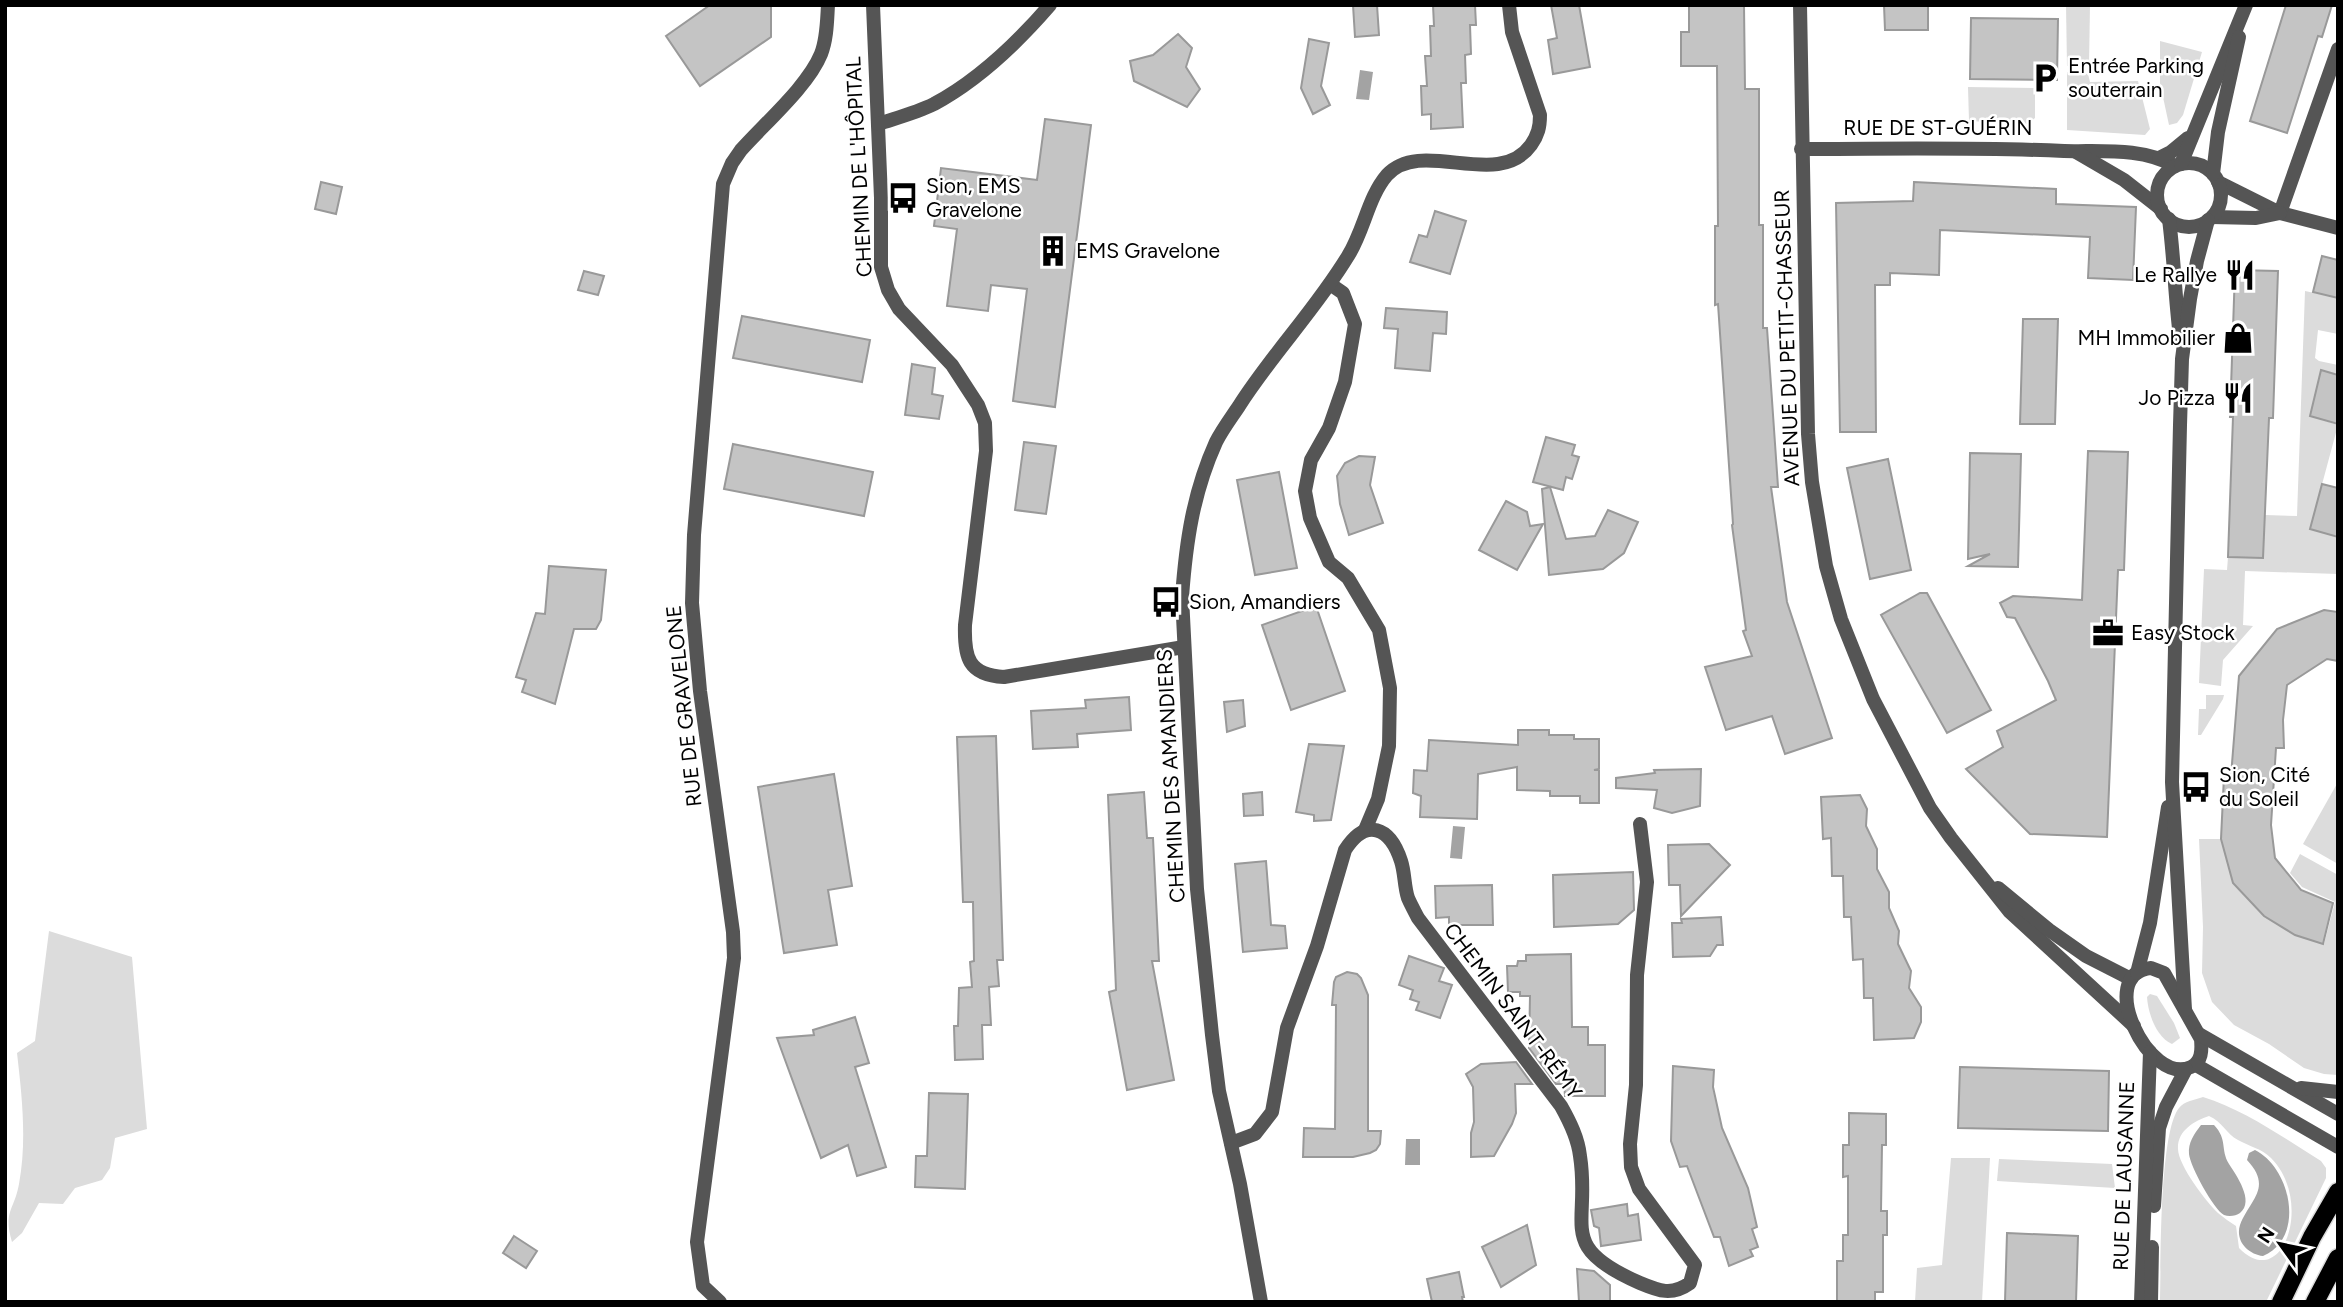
<svg xmlns="http://www.w3.org/2000/svg" width="2343" height="1307" font-family="Figtree,sans-serif">
	<style>
		.green { fill: #dcdcdc; fill-rule: evenodd }
		.water { fill: #a3a3a3 }
		.building { fill: #c4c4c4; stroke: #999; stroke-width: 2 }
		.lines { fill: none; stroke-linecap: round; stroke-linejoin: round }
		.primary-casing { stroke: #dbdbdb; stroke-width: 21 }
		.minor { stroke: #555; stroke-width: 14 }
		.tertiary { stroke: #555; stroke-width: 14 }
		.primary { stroke: #000; stroke-width: 18 }
		.labels { text-anchor: middle; stroke-width: 5; stroke-linejoin: round; paint-order: stroke }
		.poi-label { font-size: 21px; fill: #000; stroke: #fff; text-anchor: start }
		.street-label { font-size: 21px; fill: #000; stroke: #fff }
	</style>
	<rect width="100%" height="100%" fill="#fff"/>
	<!-- green -->
	<g class="green">
		<polygon points="2066,5 2090,5 2089,66 2067,66"/>
		<polygon points="2160,41 2202,52 2183,115 2177,123 2169,125 2160,83"/>
		<polygon points="2067,72 2088,74 2090,82 2138,81 2150,129 2145,135 2067,130"/>
		<polygon points="1968,87 2035,88 2035,118 2027,124 1969,121"/>
		<polygon points="2305,291 2338,298 2338,334 2318,330 2315,358 2319,361 2338,365 2337,374 2321,371 2310,416 2338,425 2310,529 2338,537 2338,574 2245,571 2243,625 2253,626 2223,660 2221,686 2199,683 2204,569 2227,570 2228,557 2263,558 2265,515 2297,516"/>
		<polygon points="2206,695 2224,695 2223,699 2201,735 2198,735 2199,709 2206,709"/>
		<polygon points="2338,782 2338,864 2303,844"/>
		<polygon points="2199,839 2221,839 2233,883 2264,916 2295,935 2324,944 2335,902 2302,887 2290,873 2300,854 2338,875 2338,1075 2324,1074 2304,1068 2269,1044 2234,1025 2212,1002 2202,973 2203,927"/>
		<path d="M49,931L132,957L147,1129L115,1138L110,1168L102,1180L75,1188L63,1204L39,1203L22,1233L12,1242C3,1211 14,1211 19,1184C27,1141 22,1096 17,1053L35,1041Z"/>
		<path d="M2150,994L2157,996L2174,1023L2180,1038L2172,1044C2156,1037 2148,1013 2147,997Z"/>
		<path d="M2203,1097C2245,1110 2284,1138 2321,1161L2326,1168V1178L2266,1302H2160C2161,1264 2159,1133 2179,1108C2184,1101 2195,1100 2203,1097ZM2209,1116C2223,1122 2226,1134 2238,1140C2250,1147 2261,1148 2271,1158C2314,1201 2283,1293 2239,1248L2236,1226C2230,1222 2224,1218 2218,1213C2207,1203 2178,1165 2178,1149C2177,1131 2194,1121 2209,1116Z"/>
		<polygon points="1951,1158 1990,1158 1982,1302 1915,1302 1917,1268 1942,1265"/>
		<polygon points="1999,1159 2112,1164 2115,1188 1997,1181"/>
	</g>
	<!-- water -->
	<g class="water">
		<polygon points="1360,70 1373,72 1369,100 1356,99"/>
		<polygon points="1453,826 1465,827 1462,859 1450,858"/>
		<path d="M2201,1125H2214C2228,1140 2220,1149 2229,1164C2236,1175 2255,1201 2240,1213C2236,1216 2229,1217 2224,1215C2214,1210 2190,1166 2189,1154C2188,1143 2194,1134 2201,1125Z"/>
		<polygon points="1406,1139 1420,1139 1420,1165 1405,1165"/>
		<path d="M2255,1150C2291,1168 2306,1238 2263,1256C2248,1254 2235,1241 2240,1225C2250,1199 2273,1188 2247,1160L2249,1153Z"/>
	</g>
	<!-- building -->
	<g class="building">
		<polygon points="710,5 771,5 771,37 700,86 666,36"/>
		<polygon points="1353,5 1377,5 1379,35 1355,37"/>
		<polygon points="1433,5 1475,5 1476,25 1470,25 1471,54 1465,55 1466,83 1461,83 1463,127 1431,129 1431,114 1422,115 1421,86 1427,86 1425,56 1431,56 1430,26 1434,26"/>
		<polygon points="1551,5 1579,5 1590,67 1553,74 1548,40 1557,38"/>
		<polygon points="1689,5 1744,5 1745,89 1759,89 1759,225 1763,225 1763,328 1767,328 1778,487 1771,487 1787,602 1832,738 1785,754 1772,716 1726,730 1705,667 1752,656 1743,631 1746,630 1732,525 1733,524 1718,304 1715,305 1715,226 1718,226 1717,66 1681,66 1681,32 1689,32"/>
		<polygon points="1884,5 1928,5 1928,30 1885,30"/>
		<polygon points="2286,5 2332,5 2322,37 2318,36 2287,133 2250,121"/>
		<polygon points="1971,18 2058,19 2057,80 1970,79"/>
		<polygon points="1178,34 1192,48 1186,67 1200,89 1187,107 1134,81 1130,61 1153,55"/>
		<polygon points="1309,39 1329,43 1321,86 1330,105 1313,114 1301,88"/>
		<polygon points="1045,119 1091,125 1055,407 1013,401 1027,289 991,285 988,311 947,306 957,229 934,226 941,168 1037,180"/>
		<polygon points="321,182 342,187 336,214 315,209"/>
		<polygon points="1914,182 2056,189 2056,204 2136,207 2133,280 2088,278 2090,237 1940,230 1939,275 1890,273 1890,285 1875,285 1876,432 1840,432 1836,203 1913,201"/>
		<polygon points="1435,211 1466,221 1450,274 1410,262 1419,235 1427,237"/>
		<polygon points="2322,256 2338,260 2338,298 2313,292"/>
		<polygon points="2235,270 2278,271 2273,418 2269,418 2263,558 2228,557 2233,417 2230,417"/>
		<polygon points="584,271 604,276 598,295 578,290"/>
		<polygon points="1386,308 1447,312 1446,334 1433,333 1430,371 1395,368 1398,329 1384,328"/>
		<polygon points="742,316 870,340 862,382 733,358"/>
		<polygon points="2023,319 2058,319 2055,424 2020,424"/>
		<polygon points="912,364 935,368 932,394 943,396 939,419 905,415"/>
		<polygon points="2321,370 2338,375 2338,424 2310,416"/>
		<polygon points="1546,437 1575,445 1572,455 1579,457 1572,479 1566,477 1563,490 1533,482"/>
		<polygon points="1024,442 1056,446 1046,514 1015,510"/>
		<polygon points="733,444 873,472 864,516 724,489"/>
		<polygon points="2088,451 2128,452 2124,570 2118,570 2107,837 2030,834 1966,769 2003,747 1997,731 2056,700 2048,681 2015,618 2007,617 2000,603 2013,596 2082,600"/>
		<polygon points="1970,453 2021,454 2018,567 1968,566 1990,554 1968,559"/>
		<polygon points="1359,456 1375,457 1370,485 1383,523 1349,535 1340,504 1337,476 1345,463"/>
		<polygon points="1888,459 1911,570 1870,579 1847,468"/>
		<polygon points="1279,472 1297,568 1255,575 1237,480"/>
		<polygon points="2322,484 2338,488 2338,537 2310,529"/>
		<polygon points="1550,487 1566,539 1595,536 1608,510 1638,522 1624,553 1603,569 1549,575 1542,489"/>
		<polygon points="1506,501 1527,512 1530,526 1543,524 1517,570 1479,550"/>
		<polygon points="549,566 606,570 601,620 596,629 574,629 555,704 522,692 526,680 516,677 536,613 545,614"/>
		<polygon points="1927,593 1991,710 1947,733 1881,615 1920,593"/>
		<polygon points="1316,606 1345,691 1291,710 1262,625"/>
		<polygon points="2324,610 2338,612 2338,661 2327,659 2287,685 2283,720 2284,748 2276,748 2271,825 2275,858 2301,890 2333,903 2323,944 2295,935 2264,916 2233,883 2221,839 2224,776 2231,776 2239,676 2277,629"/>
		<polygon points="1129,697 1131,730 1077,734 1078,747 1033,749 1031,711 1086,708 1085,700"/>
		<polygon points="1243,700 1245,726 1227,732 1224,702"/>
		<polygon points="1518,730 1549,730 1549,735 1574,735 1574,739 1599,739 1599,769 1594,770 1599,770 1599,803 1580,803 1580,796 1550,796 1550,791 1517,790 1517,767 1478,774 1477,819 1420,817 1421,796 1413,793 1414,770 1427,771 1429,740 1518,745"/>
		<polygon points="996,736 1003,960 997,960 999,986 989,987 991,1025 982,1025 983,1059 955,1060 954,1026 958,1026 959,988 972,987 970,962 974,961 973,902 963,902 957,737"/>
		<polygon points="1309,744 1344,746 1331,820 1314,821 1314,815 1296,812"/>
		<polygon points="1701,769 1700,806 1672,813 1654,808 1657,790 1616,788 1616,778 1655,773 1654,770"/>
		<polygon points="834,774 852,886 828,890 837,945 784,953 758,787"/>
		<polygon points="1144,792 1147,838 1153,838 1159,961 1152,961 1174,1080 1127,1090 1109,992 1116,990 1108,795"/>
		<polygon points="1262,792 1263,815 1244,816 1243,794"/>
		<polygon points="1860,795 1867,809 1866,826 1877,849 1877,869 1889,892 1889,908 1899,931 1898,944 1911,971 1909,988 1921,1007 1921,1022 1914,1038 1874,1040 1873,998 1864,998 1863,959 1853,960 1851,917 1844,917 1843,876 1832,876 1831,838 1823,839 1821,797"/>
		<polygon points="1709,844 1730,865 1681,916 1680,885 1669,885 1668,845"/>
		<polygon points="1266,861 1271,925 1285,926 1287,948 1243,952 1235,864"/>
		<polygon points="1633,872 1634,910 1618,924 1554,927 1553,875"/>
		<polygon points="1492,885 1493,925 1449,925 1449,917 1436,918 1435,886"/>
		<polygon points="1721,917 1723,945 1717,945 1710,956 1673,957 1672,923 1682,923 1681,919"/>
		<polygon points="1571,954 1572,1027 1588,1027 1588,1045 1605,1045 1605,1096 1565,1096 1564,1084 1556,1084 1529,1048 1530,996 1520,996 1520,992 1508,992 1507,966 1517,966 1518,961 1526,961 1526,955"/>
		<polygon points="1409,956 1444,968 1439,981 1452,985 1440,1018 1416,1010 1419,1002 1410,999 1413,990 1399,985"/>
		<polygon points="1347,972 1357,974 1361,978 1368,995 1368,1131 1381,1131 1380,1144 1376,1150 1370,1153 1353,1157 1303,1157 1304,1128 1335,1129 1336,1005 1332,1005 1334,982 1336,977"/>
		<polygon points="855,1017 869,1063 855,1067 886,1167 857,1176 848,1145 821,1158 777,1038 814,1035 813,1030"/>
		<polygon points="1516,1062 1532,1084 1515,1084 1516,1113 1512,1124 1494,1156 1471,1157 1471,1133 1474,1122 1473,1087 1466,1074 1481,1064"/>
		<polygon points="1673,1066 1714,1070 1713,1087 1722,1128 1748,1188 1757,1227 1752,1229 1758,1247 1750,1250 1753,1256 1729,1266 1720,1237 1714,1237 1687,1166 1680,1167 1671,1141"/>
		<polygon points="1960,1067 2109,1071 2108,1131 1958,1128"/>
		<polygon points="929,1093 968,1094 965,1189 915,1187 916,1156 927,1156"/>
		<polygon points="1849,1113 1886,1114 1886,1145 1882,1145 1881,1211 1887,1211 1887,1235 1883,1235 1883,1292 1875,1292 1875,1302 1837,1302 1837,1261 1843,1261 1843,1235 1848,1235 1848,1176 1843,1177 1843,1145 1849,1145"/>
		<polygon points="1627,1204 1628,1216 1638,1214 1641,1240 1601,1246 1599,1228 1594,1226 1591,1210"/>
		<polygon points="1527,1225 1536,1265 1501,1287 1482,1247"/>
		<polygon points="2007,1233 2078,1236 2076,1302 2005,1302"/>
		<polygon points="514,1236 537,1251 526,1268 503,1253"/>
		<polygon points="1577,1269 1594,1271 1610,1285 1610,1302 1579,1302"/>
		<polygon points="1459,1272 1464,1297 1462,1297 1463,1302 1432,1302 1427,1279"/>
	</g>
	<g class="lines">
		<defs>
			<g id="primary">
				<polyline points="2281,1302 2312,1237 2338,1192"/>
				<polyline points="2315,1302 2338,1258"/>
			</g>
		</defs>
		<!-- primary casing -->
		<use href="#primary" class="primary-casing"/>
		<!-- minor -->
		<g class="minor">
			<path d="M873,5L881,198V267L888,290L899,309L952,365L978,405L985,423L986,451L965,625C964,657 968,675 1004,677L1184,647"/>
			<path d="M878,124C896,118 916,113 934,104C977,81 1018,42 1050,5"/>
			<path d="M1801,149C1889,149 1977,147 2064,151C2101,152 2141,147 2175,166"/>
			<polyline points="2076,152 2124,180 2161,209"/>
			<polyline points="2218,182 2280,213 2338,228"/>
			<polyline points="2280,213 2338,49"/>
			<polyline points="2212,217 2256,218 2280,213"/>
			<polyline points="1330,284 1343,293 1355,324 1345,382 1329,428 1311,460 1305,491 1310,518 1329,562 1348,578 1379,630 1390,688 1389,746 1378,799 1365,830"/>
			<path d="M1231,1143L1255,1134L1272,1112L1287,1028L1317,946L1345,850C1366,817 1390,827 1401,861C1405,873 1404,886 1408,898C1411,905 1415,912 1418,918L1561,1106C1570,1122 1578,1138 1580,1156C1591,1226 1555,1246 1640,1283C1659,1291 1672,1296 1690,1283L1695,1265L1639,1189L1631,1167L1630,1144L1636,1085L1637,975L1647,882L1640,824"/>
			<path d="M720,1302L703,1286L697,1242L734,958L733,932L700,691L692,603L694,535L723,184L732,163L741,150C765,123 808,86 821,54C827,39 827,21 828,5"/>
			<path d="M1261,1302L1240,1184L1219,1091L1212,1035L1197,889L1182,597C1186,542 1193,493 1216,442C1222,430 1231,418 1239,406C1272,354 1316,309 1348,256C1364,231 1368,197 1387,175C1422,137 1498,191 1531,145C1538,135 1540,127 1540,115L1512,32L1509,5"/>
		</g>
		<!-- tertiary -->
		<g class="tertiary">
			<polyline points="1800,5 1808,434 1812,482 1826,566 1841,619 1873,699 1930,808 1951,838 2009,911 2134,1026"/>
			<polyline points="2159,158 2171,152 2188,138"/>
			<circle cx="2189" cy="195" r="32"/>
			<polyline points="2181,164 2246,5"/>
			<polyline points="2213,174 2218,132 2239,37"/>
			<path d="M2169,219C2174,258 2175,297 2180,337"/>
			<polyline points="1998,888 2049,930 2086,956 2131,979"/>
			<path d="M2151,968L2164,973L2201,1039C2202,1050 2202,1062 2191,1067C2149,1087 2094,973 2151,968Z"/>
			<polyline points="2137,973 2150,923 2168,807"/>
			<polyline points="2185,1010 2172,782 2180,425 2182,359 2190,299 2197,261 2208,220"/>
			<polyline points="2199,1034 2338,1114"/>
			<polyline points="2196,1065 2338,1147"/>
			<polyline points="2301,1088 2338,1092"/>
			<polyline points="2154,1206 2159,1128 2166,1107 2186,1069"/>
			<polyline points="2141,1302 2150,1052"/>
			<polyline points="2151,1302 2152,1247"/>
		</g>
		<!-- primary -->
		<use href="#primary" class="primary"/>
	</g>
	<!-- icons -->
	<defs>
		<symbol id="parking-bare" viewBox="-9 -9 18 18"><path d="M-3.5-5.5H1a3.5 3.5 0 0 1 0 7H-1V5.5H-3.5ZM-1-3.4V-.6H.8a1.4 1.4 0 0 0 0-2.8Z" fill="#000" stroke="#fff" stroke-width="2.5" paint-order="stroke"/></symbol>
		<symbol id="bus-bare" viewBox="-9 -9 18 18"><path d="M-5-6H5V4H4V6H2V4H-2V6H-4V4H-5ZM-3.5-4V0h7V-4ZM-3.5 1.2v1.5H-2V1.2ZM2 1.2v1.5H3.5V1.2Z" fill="#000" stroke="#fff" stroke-width="2.5" paint-order="stroke"/></symbol>
		<symbol id="building-bare" viewBox="-9 -9 18 18"><path d="M-4-6H4V6H1V3H-1V6H-4ZM-2.5-4.3h1.7v1.8h-1.7ZM.8-4.3h1.7v1.8H.8ZM-2.5-1h1.7V.8h-1.7ZM.8-1h1.7V.8H.8Z" fill="#000" stroke="#fff" stroke-width="2.5" paint-order="stroke"/></symbol>
		<symbol id="restaurant-bare" viewBox="-9 -9 18 18"><path d="M-5-6h1v4h1v-4h1v4h1v-4h1v5L-1.5 .5V6h-2V.5L-5-1ZM5-6V6H3V1.5H1.5Q1.5-4 5-6Z" fill="#000" stroke="#fff" stroke-width="2.5" paint-order="stroke"/></symbol>
		<symbol id="shop-bare" viewBox="-9 -9 18 18"><path d="M-5-2.5h2.3a2.7 3.5 0 0 1 5.4 0H5L5.5 6h-11ZM-1.5-2.5h3a1.5 2.3 0 0 0-3 0Z" fill="#000" stroke="#fff" stroke-width="2.5" paint-order="stroke"/></symbol>
		<symbol id="office-bare" viewBox="-9 -9 18 18"><path d="M-6-3h4V-5.5h4V-3h4V5H-6ZM-1-4.5V-3h2v-1.5ZM-6 0V1H6V0Z" fill="#000" stroke="#fff" stroke-width="2.5" paint-order="stroke"/></symbol>
	</defs>
	<g fill-rule="evenodd">
		<use href="#parking-bare" x="2023" y="56" width="44" height="44"/>
		<use href="#bus-bare" x="881" y="176" width="44" height="44"/>
		<use href="#building-bare" x="1031" y="229" width="44" height="44"/>
		<use href="#restaurant-bare" x="2218" y="253" width="44" height="44"/>
		<use href="#shop-bare" x="2216" y="316" width="44" height="44"/>
		<use href="#restaurant-bare" x="2216" y="376" width="44" height="44"/>
		<use href="#bus-bare" x="1144" y="580" width="44" height="44"/>
		<use href="#office-bare" x="2086" y="611" width="44" height="44"/>
		<use href="#bus-bare" x="2174" y="765" width="44" height="44"/>
	</g>
	<g class="labels">
		<!-- poi labels -->
		<g class="poi-label">
			<text x="2068" y="73">Entrée Parking<tspan x="2068" dy="24">souterrain</tspan></text>
			<text x="926" y="193">Sion, EMS<tspan x="926" dy="24">Gravelone</tspan></text>
			<text x="1076" y="258">EMS Gravelone</text>
			<text x="2217" y="282" text-anchor="end">Le Rallye</text>
			<text x="2215" y="345" text-anchor="end">MH Immobilier</text>
			<text x="2215" y="405" text-anchor="end">Jo Pizza</text>
			<text x="1189" y="609">Sion, Amandiers</text>
			<text x="2131" y="640">Easy Stock</text>
			<text x="2219" y="782">Sion, Cité<tspan x="2219" dy="24">du Soleil</tspan></text>
		</g>
		<!-- street labels -->
		<g class="street-label">
			<text x="1938" y="135">RUE DE ST-GUÉRIN</text>
			<text transform="translate(859 167) rotate(-93)" y="7">CHEMIN DE L'HÔPITAL</text>
			<text transform="translate(1787 338) rotate(-92)" y="7">AVENUE DU PETIT-CHASSEUR</text>
			<text transform="translate(684 706) rotate(-96)" y="7">RUE DE GRAVELONE</text>
			<text transform="translate(1171 776) rotate(-93)" y="7">CHEMIN DES AMANDIERS</text>
			<text transform="translate(1513 1011) rotate(53)" y="7">CHEMIN SAINT-RÉMY</text>
			<text transform="translate(2124 1176) rotate(-88)" y="7">RUE DE LAUSANNE</text>
		</g>
	</g>
	<!-- border -->
	<rect width="2343" height="1307" fill="none" stroke="#000000" stroke-width="14"/>
	<!-- north arrow -->
	<g transform="translate(2280 1244) rotate(303)" stroke="#ffffff" stroke-width="5" paint-order="stroke">
	<path d="M0-5L12 26L0 18L-12 26Z" fill="#000000"/>
	<text y="-10" font-size="19" font-weight="bold" text-anchor="middle" fill="#000000">N</text>
	</g>
</svg>
